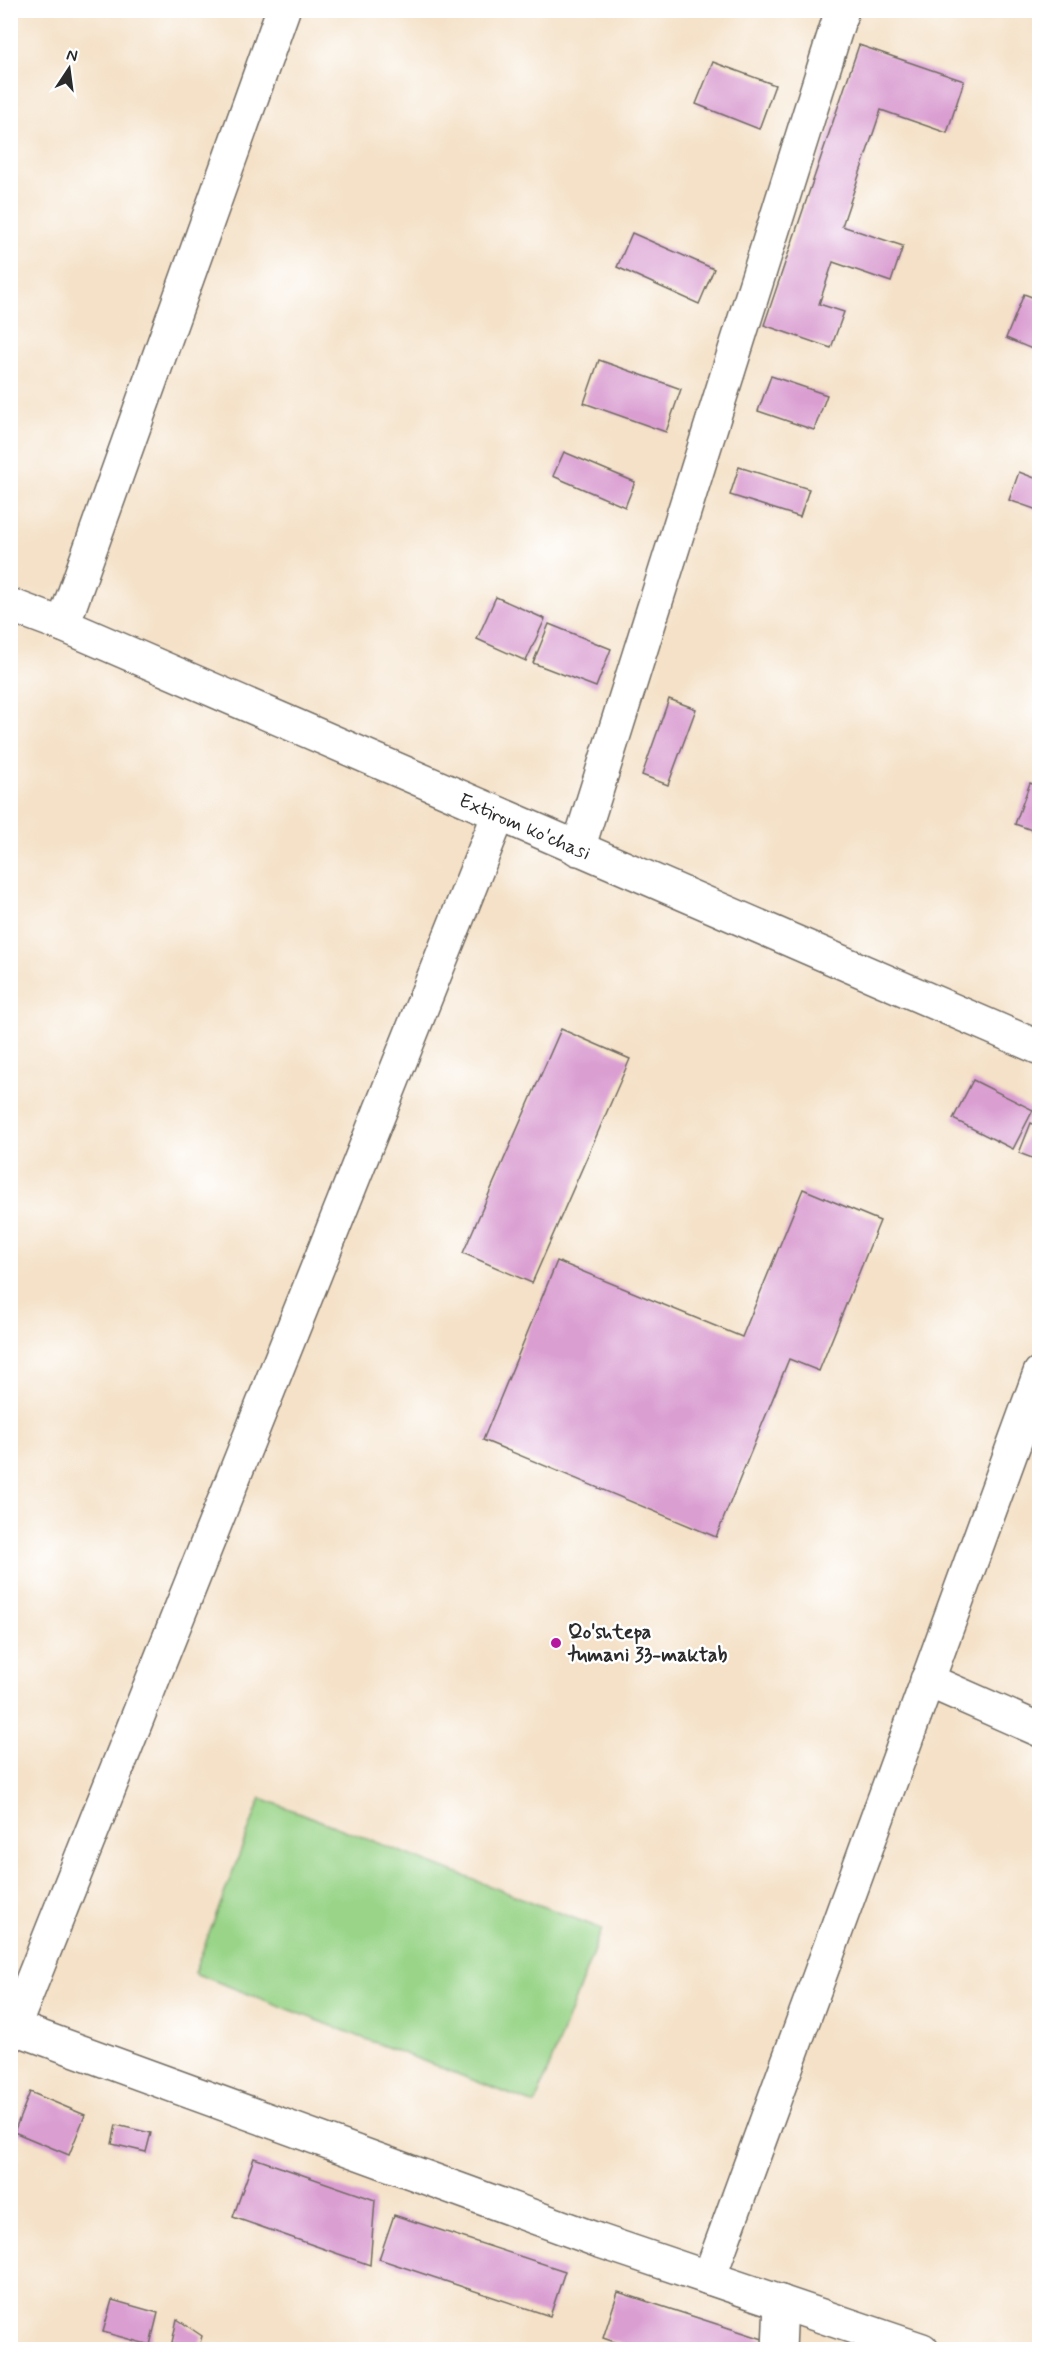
<svg xmlns="http://www.w3.org/2000/svg" width="1050" height="2360" font-family="Mynerve,sans-serif">
	<style>
		.green { fill: #99d488; stroke: #62805a; stroke-width: 1.5 }
		.building { fill: #da9ed1 }
		.lines { fill: none; stroke-linecap: round; stroke-linejoin: round }
		.street-casing { stroke: #716b62; stroke-width: 36 }
		.street { stroke: #fff; stroke-width: 33 }
		.poi-dot { fill: #b5179e; stroke: #fff; stroke-width: 2 }
		.labels { text-anchor: middle; stroke-width: 5; stroke-linejoin: round; paint-order: stroke }
		.street-label { font-size: 20px; fill: #2b2b2b; stroke: #fff }
		.poi-label { font-size: 20px; font-weight: bold; fill: #2b2b2b; stroke: #fff; text-anchor: start }
	</style>
	<rect width="100%" height="100%" fill="#fff"/>
	<filter id="ink" filterUnits="userSpaceOnUse"><feTurbulence type="fractalNoise" baseFrequency=".0167" numOctaves="2"/><feDisplacementMap in="SourceGraphic" scale="12" xChannelSelector="R" yChannelSelector="G"/><feConvolveMatrix kernelMatrix="1 2 1 2 8 2 1 2 1" color-interpolation-filters="sRGB"/></filter>
	<filter id="wash" filterUnits="userSpaceOnUse"><feTurbulence type="fractalNoise" baseFrequency=".008" numOctaves="4" result="noise"/><feDisplacementMap in="SourceGraphic" scale="24" xChannelSelector="R" yChannelSelector="G"/><feGaussianBlur stdDeviation="1.35" result="paint"/><feColorMatrix in="noise" values="0 0 0 0 0 0 0 0 0 0 0 0 0 0 0 0 0 1.4 0 .05"/><feComposite in="paint" operator="in"/></filter>
	<g filter="url(#wash)">
		<rect width="100%" height="100%" fill="#f4e1c7"/>
		<!-- green -->
		<polygon class="green" points="261,1798 602,1929 535,2104 194,1973"/>
		<g id="blocks">
			<!-- building -->
			<g class="building">
				<polygon points="859,45 964,81 947,133 881,110 842,226 903,246 891,282 833,262 819,304 844,312 831,348 764,325"/>
				<polygon points="713,62 775,85 759,129 696,104"/>
				<polygon points="632,233 714,269 699,304 617,267"/>
				<polygon points="1024,294 1040,300 1039,352 1006,338"/>
				<polygon points="599,360 681,389 666,432 584,403"/>
				<polygon points="771,376 827,395 814,430 758,411"/>
				<polygon points="564,452 635,482 625,507 553,476"/>
				<polygon points="739,467 809,489 800,517 730,495"/>
				<polygon points="1019,472 1040,480 1040,511 1009,500"/>
				<polygon points="496,597 545,619 526,661 477,639"/>
				<polygon points="549,624 611,649 596,687 533,663"/>
				<polygon points="669,699 696,709 668,785 642,775"/>
				<polygon points="1030,783 1040,787 1040,833 1015,824"/>
				<polygon points="561,1029 630,1059 532,1283 463,1253"/>
				<polygon points="973,1080 1033,1110 1013,1149 953,1119"/>
				<polygon points="1031,1123 1040,1127 1040,1161 1019,1153"/>
				<polygon points="803,1189 880,1221 819,1371 789,1359 716,1537 483,1440 557,1261 742,1337"/>
				<polygon points="30,2092 85,2115 69,2155 14,2132"/>
				<polygon points="116,2125 151,2133 146,2152 112,2144"/>
				<polygon points="254,2158 375,2200 370,2265 233,2217"/>
				<polygon points="394,2215 565,2271 550,2316 379,2259"/>
				<polygon points="618,2292 769,2341 766,2350 638,2350 603,2338"/>
				<polygon points="112,2300 158,2313 150,2345 103,2332"/>
				<polygon points="177,2319 202,2336 198,2350 171,2347"/>
			</g>
		</g>
	</g>
	<g filter="url(#ink)">
		<use href="#blocks" fill-opacity="0" stroke="#716b62" stroke-width="1.5"/>
		<g class="lines">
			<defs>
				<g id="street">
					<polyline points="10,605 63,625 1040,1048"/>
					<polyline points="63,625 283,10"/>
					<polyline points="578,849 842,10"/>
					<polyline points="927,1680 1040,1730"/>
					<polyline points="10,2026 600,2241 922,2350"/>
					<polyline points="10,2036 499,814"/>
					<polyline points="709,2278 1040,1373"/>
					<polyline points="779,2350 781,2302"/>
				</g>
			</defs>
			<!-- street casing -->
			<use href="#street" class="street-casing"/>
			<!-- street -->
			<use href="#street" class="street"/>
		</g>
	</g>
	<!-- markers -->
	<circle class="poi-dot" cx="556" cy="1643" r="6"/>
	<g class="labels">
		<!-- street labels -->
		<g class="street-label">
			<text transform="translate(525 826) rotate(23)" y="7">Extirom ko'chasi</text>
		</g>
		<!-- poi labels -->
		<g class="poi-label">
			<text x="568" y="1638">Qo'shtepa<tspan x="568" dy="23">tumani 33-maktab</tspan></text>
		</g>
	</g>
	<!-- margin -->
	<rect width="1050" height="2360" fill="none" stroke="#fff" stroke-width="36"/>
	<!-- north arrow -->
	<g transform="translate(69 69) rotate(13)" stroke="#ffffff" stroke-width="4.5" paint-order="stroke">
	<path d="M0-4.5L10 22L0 15L-10 22Z" fill="#2b2b2b"/>
	<text y="-9" font-size="16" font-weight="bold" text-anchor="middle" fill="#2b2b2b">N</text>
	</g>
</svg>
